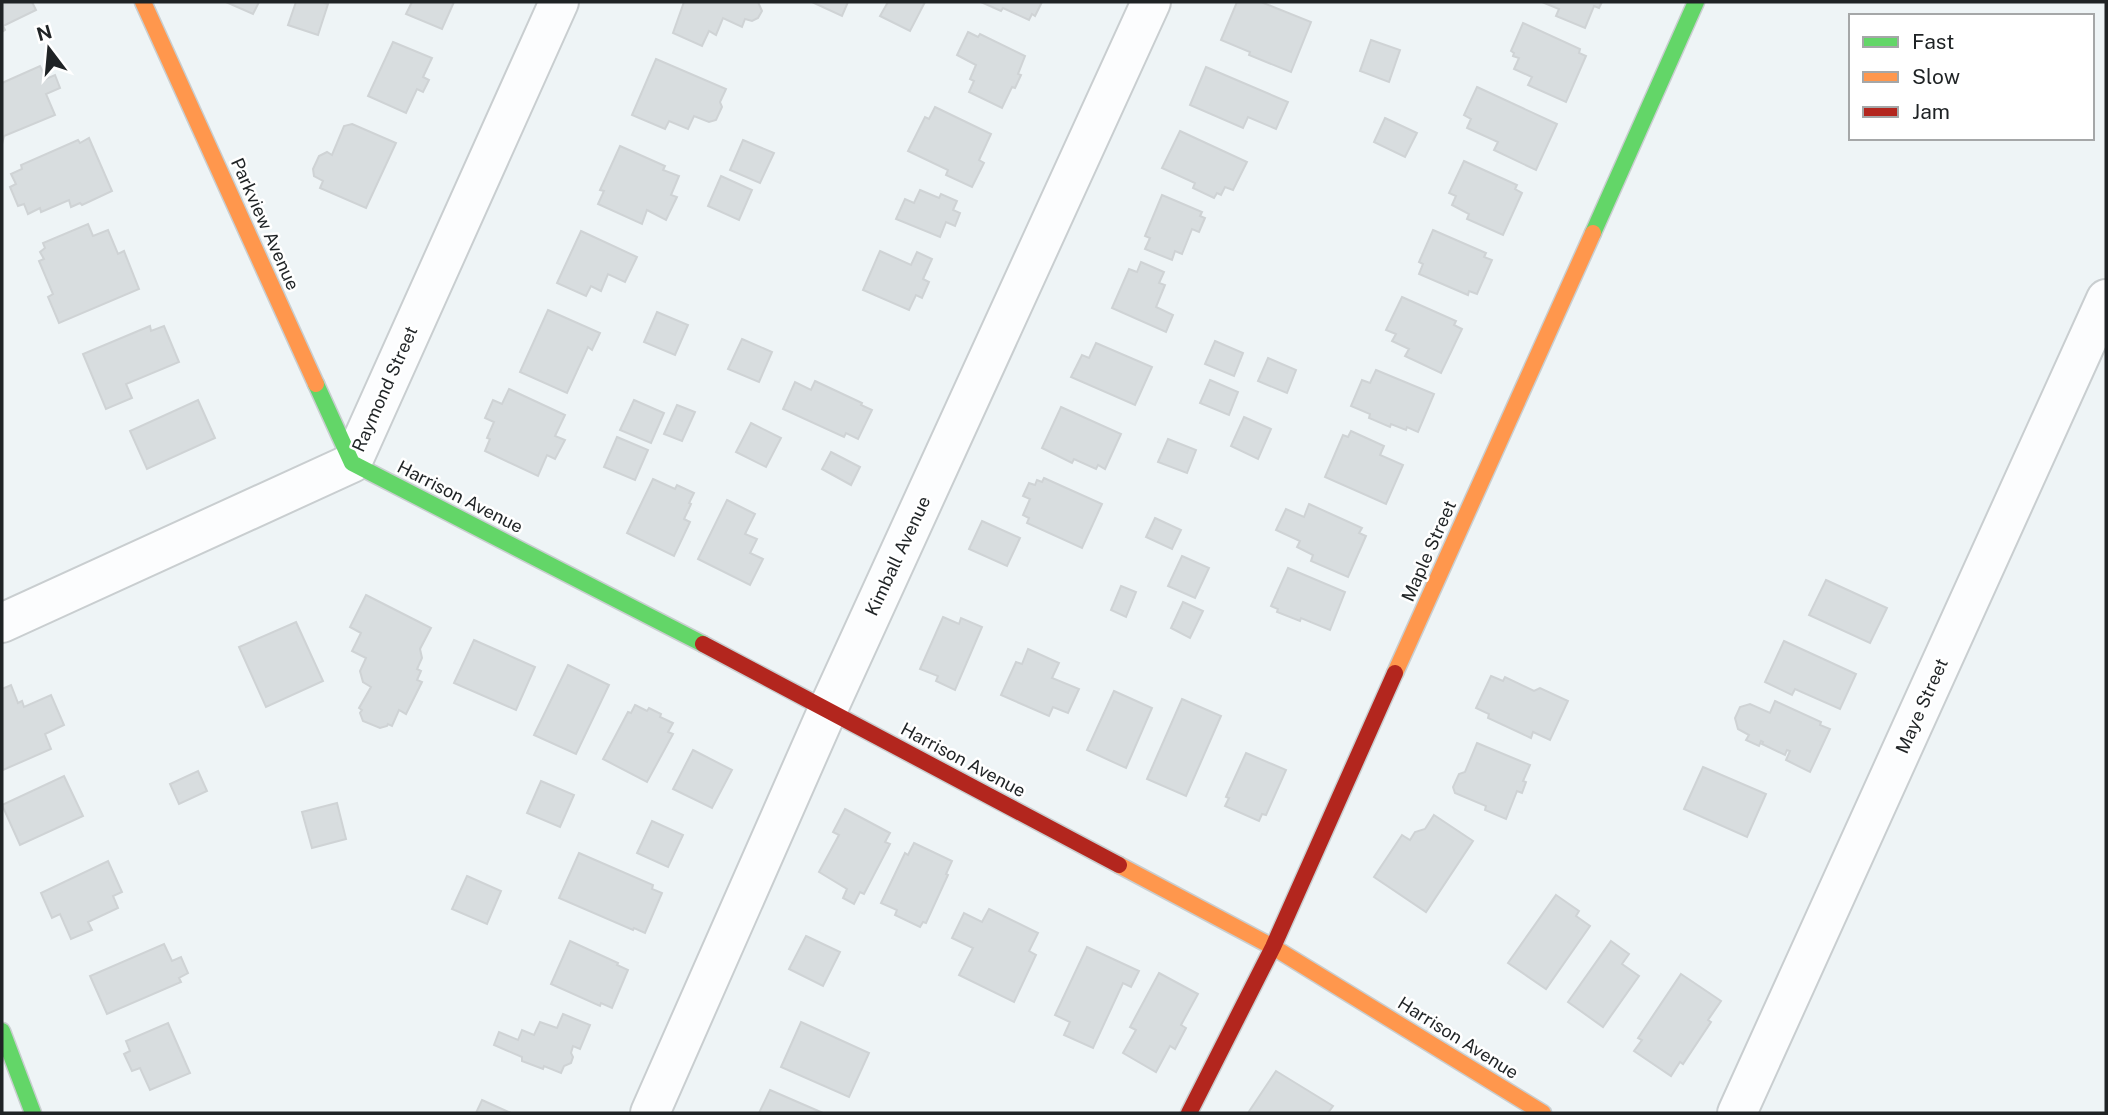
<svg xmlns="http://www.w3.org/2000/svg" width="2108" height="1115" font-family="'Public Sans',sans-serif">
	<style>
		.building { fill: #d8dddf; stroke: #cfd3d5; stroke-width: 2 }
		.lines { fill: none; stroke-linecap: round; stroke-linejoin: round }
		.street-casing { stroke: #c9ced0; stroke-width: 42 }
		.fast-casing { stroke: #c9ced0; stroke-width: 19 }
		.slow-casing { stroke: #c9ced0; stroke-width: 19 }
		.jam-casing { stroke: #c9ced0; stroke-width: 19 }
		.street { stroke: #fcfdfe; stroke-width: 38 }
		.fast { stroke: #63d668; stroke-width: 16 }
		.slow { stroke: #ff974d; stroke-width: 16 }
		.jam { stroke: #b3261e; stroke-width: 16 }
		.labels { text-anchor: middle; stroke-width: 5; stroke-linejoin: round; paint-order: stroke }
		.street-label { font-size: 18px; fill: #1f2325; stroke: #fff }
	</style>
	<rect width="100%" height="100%" fill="#eef4f6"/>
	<!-- building -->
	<g class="building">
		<polygon points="2,2 32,2 36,10 3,26 5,30 2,32"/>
		<polygon points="226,2 259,2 253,14"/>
		<polygon points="296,2 320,2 328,4 318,35 288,25"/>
		<polygon points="412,2 454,2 442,29 406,14"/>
		<polygon points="684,2 758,2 762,11 758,18 752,21 745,19 742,27 723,18 716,35 709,31 702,46 673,33"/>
		<polygon points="812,2 848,2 842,16"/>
		<polygon points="888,2 925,2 910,31 880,16"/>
		<polygon points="981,2 1042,2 1035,16 1032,14 1029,20 1003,8 1001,11"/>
		<polygon points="1237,2 1261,2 1311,22 1291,72 1249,55 1250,52 1221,40"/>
		<polygon points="1542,2 1602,2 1599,8 1594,6 1585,28 1556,16 1559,9"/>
		<polygon points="1523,23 1580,49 1579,53 1586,56 1566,102 1528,85 1532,77 1514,69 1519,58 1513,56 1514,53 1511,51"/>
		<polygon points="968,32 978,37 980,34 1025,56 1018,74 1021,75 1015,88 1012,87 1002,108 969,92 974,81 970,79 976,65 957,55"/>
		<polygon points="1371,40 1400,50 1389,82 1360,71"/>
		<polygon points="393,42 432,58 423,77 429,80 423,92 417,89 406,113 368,96"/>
		<polygon points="656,59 726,89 720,102 722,107 716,120 709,122 694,116 688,129 669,121 665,129 632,115"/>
		<polygon points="40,66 46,79 55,75 60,88 46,94 55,115 4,136 2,144 2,83"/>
		<polygon points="1206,67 1288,102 1276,129 1248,117 1243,128 1190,105"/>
		<polygon points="1477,87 1557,124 1536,170 1494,150 1498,142 1467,128 1471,119 1464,115"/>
		<polygon points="935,107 991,134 979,160 984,163 972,187 946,175 948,170 908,151 925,117 929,119"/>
		<polygon points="1385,118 1417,133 1405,157 1374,142"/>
		<polygon points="352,124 396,143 366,208 320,188 323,181 314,176 313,169 319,156 327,152 332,155 344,126"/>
		<polygon points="1180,131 1247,162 1233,190 1225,187 1221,195 1217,193 1214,198 1193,188 1195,183 1162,168"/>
		<polygon points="89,138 112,191 82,205 80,203 71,207 69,200 41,212 40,208 28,214 24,204 18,206 10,187 16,184 11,174 22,169 21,165 78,140 80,143"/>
		<polygon points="743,140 774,153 760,183 730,170"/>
		<polygon points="620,146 665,166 663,170 679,176 671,195 677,197 666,220 647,210 642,224 598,204 604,191 600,190"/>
		<polygon points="1464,161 1517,185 1515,189 1522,193 1503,235 1467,219 1469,214 1452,205 1456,196 1449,193"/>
		<polygon points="721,176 752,190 739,220 708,206"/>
		<polygon points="920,190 939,198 941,194 957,201 953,210 960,213 955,226 946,222 940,237 896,219 905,199 914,203"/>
		<polygon points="1162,195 1202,212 1200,216 1205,218 1199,232 1192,229 1182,254 1175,251 1172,260 1145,249 1150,238 1145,236"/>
		<polygon points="88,224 93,236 108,230 118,254 124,251 139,289 59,323 48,297 53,294 39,261 44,259 40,252 45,248 43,243"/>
		<polygon points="1433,230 1486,253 1484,257 1492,260 1477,294 1469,291 1468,295 1419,274 1423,264 1419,262"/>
		<polygon points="581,231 637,257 625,282 608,274 601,291 591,286 586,296 557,283"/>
		<polygon points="880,251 911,265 917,252 932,259 923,279 929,282 922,298 916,295 909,310 863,290"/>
		<polygon points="1141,262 1164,272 1159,283 1165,285 1156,307 1173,315 1166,332 1112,308 1129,269 1137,272"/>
		<polygon points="1402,297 1456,321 1454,325 1462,329 1441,373 1405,356 1409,349 1392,341 1396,334 1386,330"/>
		<polygon points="548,310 600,333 592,350 588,347 567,393 520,372"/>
		<polygon points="657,312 688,325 675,355 644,342"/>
		<polygon points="150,326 151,331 164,326 179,362 126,384 132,398 106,409 83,354"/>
		<polygon points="742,339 772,352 759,382 728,369"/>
		<polygon points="1215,341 1243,353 1234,376 1205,364"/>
		<polygon points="1096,343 1152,367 1135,405 1071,377 1082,355 1089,358"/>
		<polygon points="1268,358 1296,370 1287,393 1258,381"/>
		<polygon points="1376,370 1434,394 1418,432 1407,427 1406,430 1391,424 1390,427 1369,418 1370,414 1351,406 1362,380 1370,383"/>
		<polygon points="1210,380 1238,392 1229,415 1200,403"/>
		<polygon points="815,381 862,403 861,405 872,410 858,439 846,433 844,437 783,409 795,382 811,390"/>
		<polygon points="509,389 565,415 555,436 565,440 555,459 547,455 538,476 485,451 490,439 487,438 494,422 485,418 493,400 502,404"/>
		<polygon points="198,400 215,438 147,469 130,431"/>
		<polygon points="634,400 664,413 651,443 620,430"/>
		<polygon points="677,405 695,412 682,441 664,434"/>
		<polygon points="1061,407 1121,434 1105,469 1098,465 1096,469 1074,459 1072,463 1042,448"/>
		<polygon points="1244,417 1271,429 1258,459 1231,446"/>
		<polygon points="751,423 781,438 766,467 736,452"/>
		<polygon points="1351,431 1384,446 1380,455 1403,465 1386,504 1325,477 1343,435 1348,437"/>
		<polygon points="617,437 648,450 635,480 604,467"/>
		<polygon points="1168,439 1196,450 1187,473 1158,462"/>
		<polygon points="831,452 860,467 851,485 822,469"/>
		<polygon points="1044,478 1102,504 1082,548 1027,523 1029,518 1023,515 1030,499 1023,496 1029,483 1035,485 1037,480 1042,482"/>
		<polygon points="653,479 675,489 677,485 694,493 689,503 691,504 684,519 690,522 674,556 627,533"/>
		<polygon points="727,500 755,514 745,534 757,539 750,553 763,559 750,585 698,559"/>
		<polygon points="1309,504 1362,528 1359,533 1366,536 1348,577 1311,561 1313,555 1297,547 1300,541 1276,530 1286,509 1304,517"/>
		<polygon points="1155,518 1181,530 1172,549 1146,537"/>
		<polygon points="982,521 1020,538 1007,566 969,549"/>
		<polygon points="1182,556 1209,568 1195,598 1168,586"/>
		<polygon points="1288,568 1345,592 1330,630 1301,618 1300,621 1277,612 1278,609 1271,606"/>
		<polygon points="1826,580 1887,608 1870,643 1809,615"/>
		<polygon points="1121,586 1136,592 1126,617 1111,610"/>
		<polygon points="366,595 431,628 420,649 422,658 417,669 421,671 417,680 422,682 406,714 399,710 392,726 388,724 387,726 380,728 363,721 360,713 362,710 359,708 371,687 363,682 360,671 366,658 352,651 361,633 350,627"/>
		<polygon points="1183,602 1203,611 1190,638 1171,628"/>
		<polygon points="943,617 959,624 961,618 982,627 955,690 936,681 938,676 920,669"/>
		<polygon points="296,622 323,681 266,707 239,647"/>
		<polygon points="474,640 535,667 516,710 454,683"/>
		<polygon points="1784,641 1856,674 1840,709 1795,689 1792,695 1765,682"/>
		<polygon points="1028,649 1059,663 1052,678 1079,689 1068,713 1053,707 1049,716 1001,695 1016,662 1022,664"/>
		<polygon points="568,665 609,685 576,754 534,735"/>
		<polygon points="1491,676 1503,681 1505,677 1534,691 1540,688 1568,701 1550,740 1533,732 1531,738 1488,718 1489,714 1476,708"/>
		<polygon points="11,685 18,703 22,701 24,707 51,695 64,725 45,734 51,749 3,770 2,689"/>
		<polygon points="1114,691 1152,708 1126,768 1087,750"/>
		<polygon points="1182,699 1221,716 1186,796 1147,779"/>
		<polygon points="1775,701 1821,722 1820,725 1830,729 1810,772 1786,760 1790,751 1787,750 1785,755 1762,744 1763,742 1761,741 1759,746 1746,740 1749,735 1738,729 1735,718 1740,707 1750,704 1770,713"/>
		<polygon points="635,705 647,711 649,708 661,714 660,717 673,723 668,732 673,734 647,782 603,759 628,712 631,713"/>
		<polygon points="1477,743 1530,765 1523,781 1526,782 1522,793 1517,791 1506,819 1485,810 1486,806 1455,793 1453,787 1459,774 1465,772"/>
		<polygon points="693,750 732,770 712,808 673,789"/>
		<polygon points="1246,753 1286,770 1266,815 1262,814 1259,821 1225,806 1229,798 1226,797"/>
		<polygon points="1703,767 1766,794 1747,837 1684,809"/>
		<polygon points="198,771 207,791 179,804 170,784"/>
		<polygon points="64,776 83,816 20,845 2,805"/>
		<polygon points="541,781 574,795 560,827 527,813"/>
		<polygon points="337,803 346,839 312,848 302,812"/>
		<polygon points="845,809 890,833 885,842 890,844 864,894 860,892 854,904 843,898 847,889 819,872 839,835 833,832"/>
		<polygon points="1434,815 1473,841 1426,912 1374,877 1402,835 1410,840 1415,832 1425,829"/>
		<polygon points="652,821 683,835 668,867 637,853"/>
		<polygon points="914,843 952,861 946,874 948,875 926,923 923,922 920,927 895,915 897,910 881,903 905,853 908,855"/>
		<polygon points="579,853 653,885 652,889 662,893 645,933 634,928 633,930 559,898"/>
		<polygon points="108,861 122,892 113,896 118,908 88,922 92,930 71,939 60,914 52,918 41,893"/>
		<polygon points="467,876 501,891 487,924 452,909"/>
		<polygon points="1556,895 1579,911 1576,916 1590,926 1546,989 1508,963"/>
		<polygon points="989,909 1038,933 1029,951 1036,955 1014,1002 959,975 973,948 952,938 964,913 982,922"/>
		<polygon points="806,936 840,952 823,986 789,969"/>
		<polygon points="570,941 618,963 617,965 628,970 612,1008 601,1003 600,1006 551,984"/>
		<polygon points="1611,941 1629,954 1622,964 1639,976 1603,1027 1568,1002"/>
		<polygon points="164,944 172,961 181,957 188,973 179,978 181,982 107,1014 90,976"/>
		<polygon points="1087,947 1139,971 1131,987 1123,983 1093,1048 1064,1035 1070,1022 1055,1015"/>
		<polygon points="1159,973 1198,994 1181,1025 1186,1028 1175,1049 1170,1046 1156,1072 1123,1053 1136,1030 1130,1027"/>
		<polygon points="1681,974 1721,1001 1708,1020 1711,1022 1683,1064 1680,1062 1671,1076 1634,1051 1642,1040 1638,1038"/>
		<polygon points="563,1014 590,1025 580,1049 573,1046 571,1053 573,1057 571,1063 564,1066 561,1073 544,1066 543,1069 522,1061 522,1057 494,1045 499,1032 518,1040 522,1030 534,1035 540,1022 557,1028"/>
		<polygon points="801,1022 869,1053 849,1097 781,1067"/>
		<polygon points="168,1023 190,1073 150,1090 140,1068 132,1071 124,1054 130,1051 126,1041"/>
		<polygon points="1276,1071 1333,1106 1328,1113 1248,1113"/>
		<polygon points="770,1090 823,1113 759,1113"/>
		<polygon points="482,1100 511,1113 476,1113"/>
	</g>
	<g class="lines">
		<defs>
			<g id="street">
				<polyline points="2,623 352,463 559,2"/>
				<polyline points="650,1113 828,709 1151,2"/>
				<polyline points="1737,1113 2106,299"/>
			</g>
			<g id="fast">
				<polyline points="1593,233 1696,2"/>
				<polyline points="316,384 352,463 703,644"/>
				<polyline points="2,1031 33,1113"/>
			</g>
			<g id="slow">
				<polyline points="143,2 316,384"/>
				<polyline points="1395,673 1593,233"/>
				<polyline points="1119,865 1273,947 1543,1113"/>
			</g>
			<g id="jam">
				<polyline points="703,644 1119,865"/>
				<polyline points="1189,1113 1273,947 1395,673"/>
			</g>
		</defs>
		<!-- street casing -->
		<use href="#street" class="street-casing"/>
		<!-- fast casing -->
		<use href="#fast" class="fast-casing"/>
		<!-- slow casing -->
		<use href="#slow" class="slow-casing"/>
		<!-- jam casing -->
		<use href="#jam" class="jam-casing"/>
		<!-- street -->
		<use href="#street" class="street"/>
		<!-- fast -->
		<use href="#fast" class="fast"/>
		<!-- slow -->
		<use href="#slow" class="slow"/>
		<!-- jam -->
		<use href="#jam" class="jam"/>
	</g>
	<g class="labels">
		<!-- street labels -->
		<g class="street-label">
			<text transform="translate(265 224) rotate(66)" y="6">Parkview Avenue</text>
			<text transform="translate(385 389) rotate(-66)" y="6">Raymond Street</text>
			<text transform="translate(460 497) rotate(27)" y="6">Harrison Avenue</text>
			<text transform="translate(1429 551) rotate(-66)" y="6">Maple Street</text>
			<text transform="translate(898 556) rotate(-65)" y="6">Kimball Avenue</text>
			<text transform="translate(1922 706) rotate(-66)" y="6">Maye Street</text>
			<text transform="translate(963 760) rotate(28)" y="6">Harrison Avenue</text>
			<text transform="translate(1458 1038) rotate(32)" y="6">Harrison Avenue</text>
		</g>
	</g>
	<!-- border -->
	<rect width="2108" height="1115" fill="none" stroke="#1f2325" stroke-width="7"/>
	<!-- legend -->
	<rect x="1849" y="14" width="245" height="126" fill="#ffffff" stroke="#a5a7a8" stroke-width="2"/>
	<rect x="1863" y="37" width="35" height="10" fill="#63d668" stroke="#a5a7a8" stroke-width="2"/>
	<text x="1912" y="49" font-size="21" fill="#1f2325">Fast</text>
	<rect x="1863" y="72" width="35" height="10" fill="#ff974d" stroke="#a5a7a8" stroke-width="2"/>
	<text x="1912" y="84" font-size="21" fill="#1f2325">Slow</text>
	<rect x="1863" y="107" width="35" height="10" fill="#b3261e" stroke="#a5a7a8" stroke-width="2"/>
	<text x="1912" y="119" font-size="21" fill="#1f2325">Jam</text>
	<!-- north arrow -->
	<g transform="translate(49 49) rotate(344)" stroke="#ffffff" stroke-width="5" paint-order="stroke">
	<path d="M0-5L12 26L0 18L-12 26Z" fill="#1f2325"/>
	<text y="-10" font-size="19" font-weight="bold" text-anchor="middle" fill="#1f2325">N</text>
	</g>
</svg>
